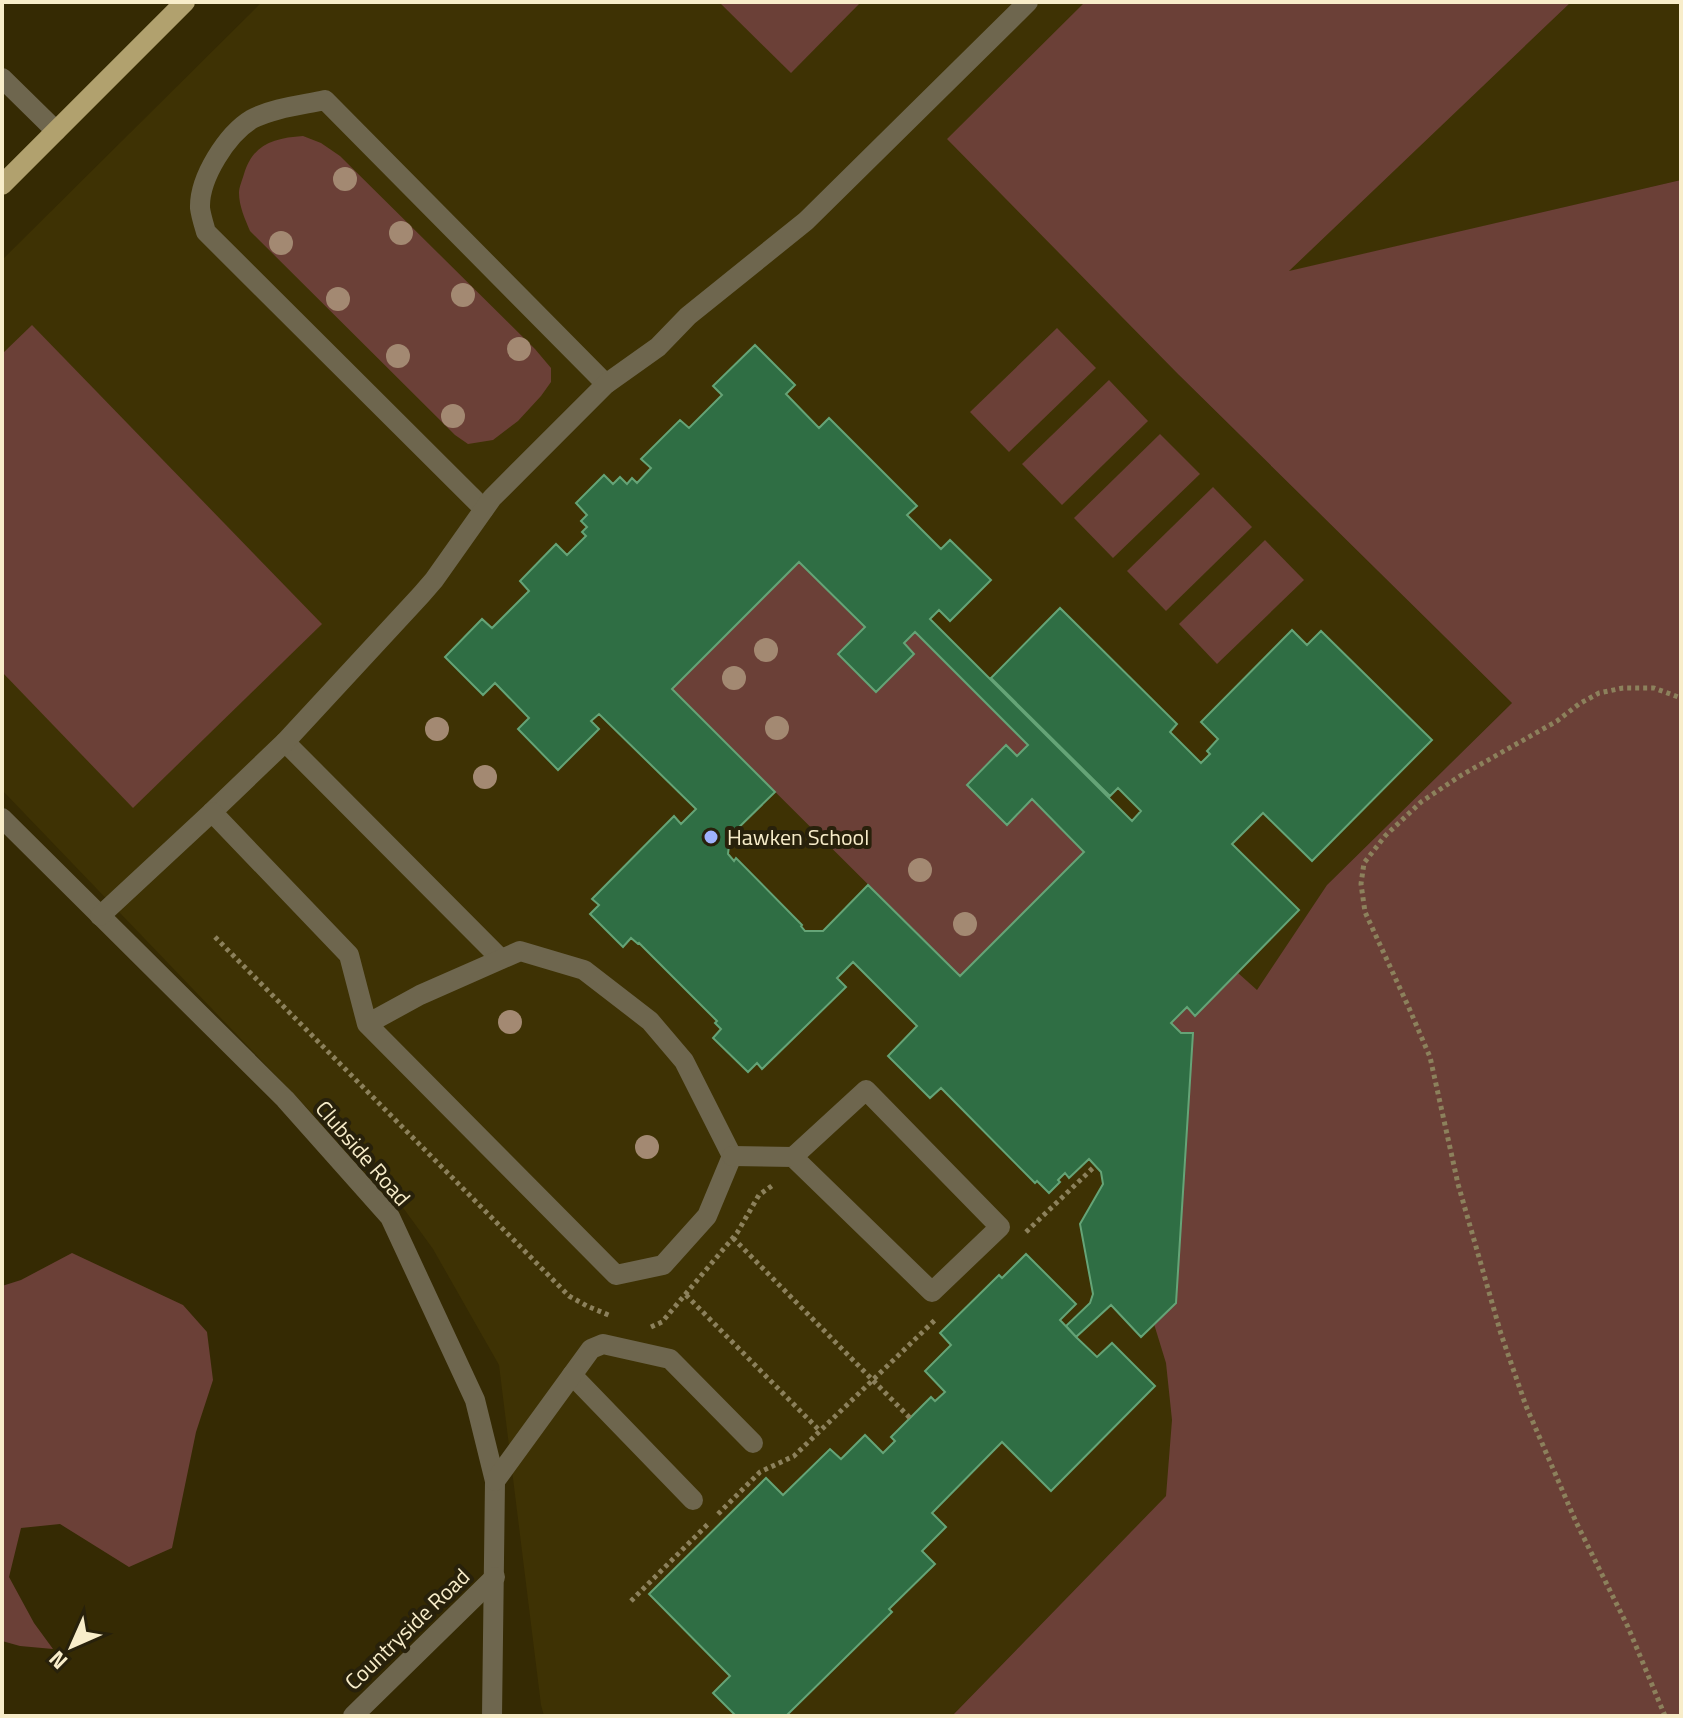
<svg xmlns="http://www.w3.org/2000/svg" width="1683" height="1718" font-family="'Titillium Web',sans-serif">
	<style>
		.built { fill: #3e3204 }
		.green { fill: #6b4037 }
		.building { fill: #2f6e44; stroke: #65a477; stroke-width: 2; fill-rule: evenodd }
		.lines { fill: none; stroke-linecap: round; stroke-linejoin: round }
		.path { stroke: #8c815c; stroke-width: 5; stroke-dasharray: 4 4; stroke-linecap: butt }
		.minor { stroke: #6e664e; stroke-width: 20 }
		.major { stroke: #b1a16e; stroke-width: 20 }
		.tree { fill: #a38972 }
		.poi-dot { fill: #9fb3fd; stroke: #28210b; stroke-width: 3 }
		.labels { text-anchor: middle; stroke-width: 8; stroke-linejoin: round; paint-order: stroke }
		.poi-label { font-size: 22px; fill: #f8edca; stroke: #28210b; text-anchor: start }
		.street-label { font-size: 22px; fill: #f8edca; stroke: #28210b }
	</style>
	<rect width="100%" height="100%" fill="#352a03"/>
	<!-- built -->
	<polygon class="built" points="262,2 1681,2 1681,180 1287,272 1179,375 1512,703 1327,885 1264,1396 952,1716 544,1716 541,1705 499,1365 433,1249 404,1209 2,790 2,260"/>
	<!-- green -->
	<g class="green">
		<polygon points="719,2 861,2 791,73"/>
		<polygon points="1085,2 1571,2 1289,271 1681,180 1681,1716 952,1716 1166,1496 1172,1420 1166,1363 1154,1324 1176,1303 1193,1034 1181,1033 1171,1023 1187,1007 1196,1015 1238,973 1257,990 1327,885 1512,703 1179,375 947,139"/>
		<path d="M303,136L321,143L340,156L535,349L551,368V382L541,396L518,421L493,440L468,444L455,435L250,231C245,219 239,206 239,193C239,187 242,181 244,174C253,144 274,138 303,136Z"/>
		<polygon points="32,325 322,624 133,808 2,672 2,354"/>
		<polygon points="1057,328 1096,368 1009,452 970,412"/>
		<polygon points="1109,380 1148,421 1062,505 1022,464"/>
		<polygon points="1160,434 1200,474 1113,558 1074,518"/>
		<polygon points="1213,487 1252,527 1166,611 1127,571"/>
		<polygon points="1265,540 1304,580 1217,664 1179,624"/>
		<polygon points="799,562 865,627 838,655 876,692 914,654 904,643 915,632 1028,745 1017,756 1006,746 967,785 1007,824 1032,799 1084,852 960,976 672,689"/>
		<polygon points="72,1253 183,1305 207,1332 213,1380 196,1432 172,1548 129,1567 60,1524 21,1528 9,1577 34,1623 53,1649 20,1646 2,1641 2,1286 21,1280"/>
	</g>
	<!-- building -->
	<g class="building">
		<path d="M755,345L795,385L786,394L819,428L829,418L917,506L907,515L941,549L950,540L991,580L950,621L939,610L930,619L1132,821L1141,811L1118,788L1110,796L991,678L1060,608L1177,724L1170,732L1201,763L1210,754L1207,751L1218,739L1201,722L1292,630L1307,645L1321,631L1432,740L1312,861L1263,813L1232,844L1299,910L1195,1016L1187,1007L1171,1023L1181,1033H1193L1176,1303L1141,1337L1111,1305L1076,1337L1066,1326L1090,1303L1093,1294L1080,1224L1103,1184L1101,1172L1089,1159L1069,1178L1065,1173L1058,1180L1060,1182L1049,1193L1037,1181L1035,1183L941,1088L930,1098L888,1056L917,1026L853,962L837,978L846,987L762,1069L757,1063L748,1072L713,1038L721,1029L715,1023L717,1021L639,943L638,944L631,938L623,947L590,914L599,905L592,899L674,816L681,824L696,809L599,714L591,721L599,729L558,770L518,729L529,718L495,683L483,695L445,657L482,619L492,628L529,591L520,581L556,544L567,555L586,536L582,532L587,527L581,521L587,515L576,503L604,475L613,484L620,477L627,484L632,478L637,483L651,468L641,459L680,420L689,428L722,395L713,386ZM799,562L865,627L838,654L876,692L914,654L904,643L915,632L1028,745L1017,756L1006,745L967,785L1007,825L1032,799L1084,852L960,976L868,885L823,931H805L801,926L802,925L736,858L734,861L728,854L730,836L775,792L672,689Z"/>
		<polygon points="1026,1254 1076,1304 1060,1320 1076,1337 1097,1357 1112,1343 1155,1386 1051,1491 1002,1442 932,1513 946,1527 922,1551 935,1564 889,1609 892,1612 786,1716 736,1716 713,1693 730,1676 649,1594 766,1478 783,1495 830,1449 841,1459 865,1435 883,1453 895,1441 891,1437 931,1397 935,1401 945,1392 925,1371 951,1345 940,1333 999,1275 1002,1278"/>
	</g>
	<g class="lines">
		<!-- path -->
		<g class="path">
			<polyline points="215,937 569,1296 587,1306 611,1316"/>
			<polyline points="1026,1232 1095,1166"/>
			<polyline points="733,1238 910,1418"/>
			<polyline points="686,1295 820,1431"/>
			<polyline points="651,1327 662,1322 737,1233 759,1195 773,1185"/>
			<polyline points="718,1514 760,1472 794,1456 936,1319"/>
			<polyline points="631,1601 708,1524"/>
			<polyline points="1665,1716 1628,1627 1576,1522 1526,1406 1501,1334 1458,1184 1430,1057 1409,1008 1365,912 1361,884 1364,863 1385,836 1421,802 1460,776 1557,721 1579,704 1599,693 1623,688 1654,688 1681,698"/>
		</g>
		<!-- minor -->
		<g class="minor">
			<polyline points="2,78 56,131"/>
			<path d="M484,509L206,232C204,225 201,216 200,208C199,178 227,134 252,119C273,108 302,105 325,100L606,384"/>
			<polyline points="285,742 501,959"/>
			<polyline points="212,812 285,742 421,595 434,580 492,498 606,384 658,347 688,316 806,221 1028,2"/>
			<polyline points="2,818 285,1099 390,1217 475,1400 495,1481 492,1716"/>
			<polyline points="100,916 212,812 349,955 367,1024 616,1275 663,1265 707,1216 732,1156 684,1061 650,1021 584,970 520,951 420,995 367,1024"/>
			<polyline points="732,1156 793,1157 932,1292 1000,1227 866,1090 793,1157"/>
			<polyline points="572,1375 693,1500"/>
			<polyline points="495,1481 591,1349 603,1344 670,1359 753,1443"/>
			<polyline points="353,1716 495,1577"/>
		</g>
		<!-- major -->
		<polyline class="major" points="2,185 185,2"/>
	</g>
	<!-- trees -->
	<g class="tree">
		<circle cx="345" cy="179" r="12"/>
		<circle cx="401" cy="233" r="12"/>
		<circle cx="281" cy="243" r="12"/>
		<circle cx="463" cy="295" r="12"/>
		<circle cx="338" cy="299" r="12"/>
		<circle cx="519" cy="349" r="12"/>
		<circle cx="398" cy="356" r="12"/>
		<circle cx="453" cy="416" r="12"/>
		<circle cx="766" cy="650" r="12"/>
		<circle cx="734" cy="678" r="12"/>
		<circle cx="777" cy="728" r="12"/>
		<circle cx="437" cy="729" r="12"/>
		<circle cx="485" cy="777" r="12"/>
		<circle cx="920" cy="870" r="12"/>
		<circle cx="965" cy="924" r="12"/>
		<circle cx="510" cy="1022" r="12"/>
		<circle cx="647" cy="1147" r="12"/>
	</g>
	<!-- markers -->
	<circle class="poi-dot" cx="711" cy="837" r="8"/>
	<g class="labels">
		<!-- poi labels -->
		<g class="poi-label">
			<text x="727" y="845">Hawken School</text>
		</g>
		<!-- street labels -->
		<g class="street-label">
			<text transform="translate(363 1153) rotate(49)" y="8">Clubside Road</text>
			<text transform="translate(407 1629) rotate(-44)" y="8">Countryside Road</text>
		</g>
	</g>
	<!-- border -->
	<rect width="1683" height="1718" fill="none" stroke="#f8edca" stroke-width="8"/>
	<!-- north arrow -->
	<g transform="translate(72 1646) rotate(225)" stroke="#28210b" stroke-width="6" paint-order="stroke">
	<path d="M0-6L14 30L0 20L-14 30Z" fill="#f8edca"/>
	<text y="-12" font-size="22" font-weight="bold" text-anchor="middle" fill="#f8edca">N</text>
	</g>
</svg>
